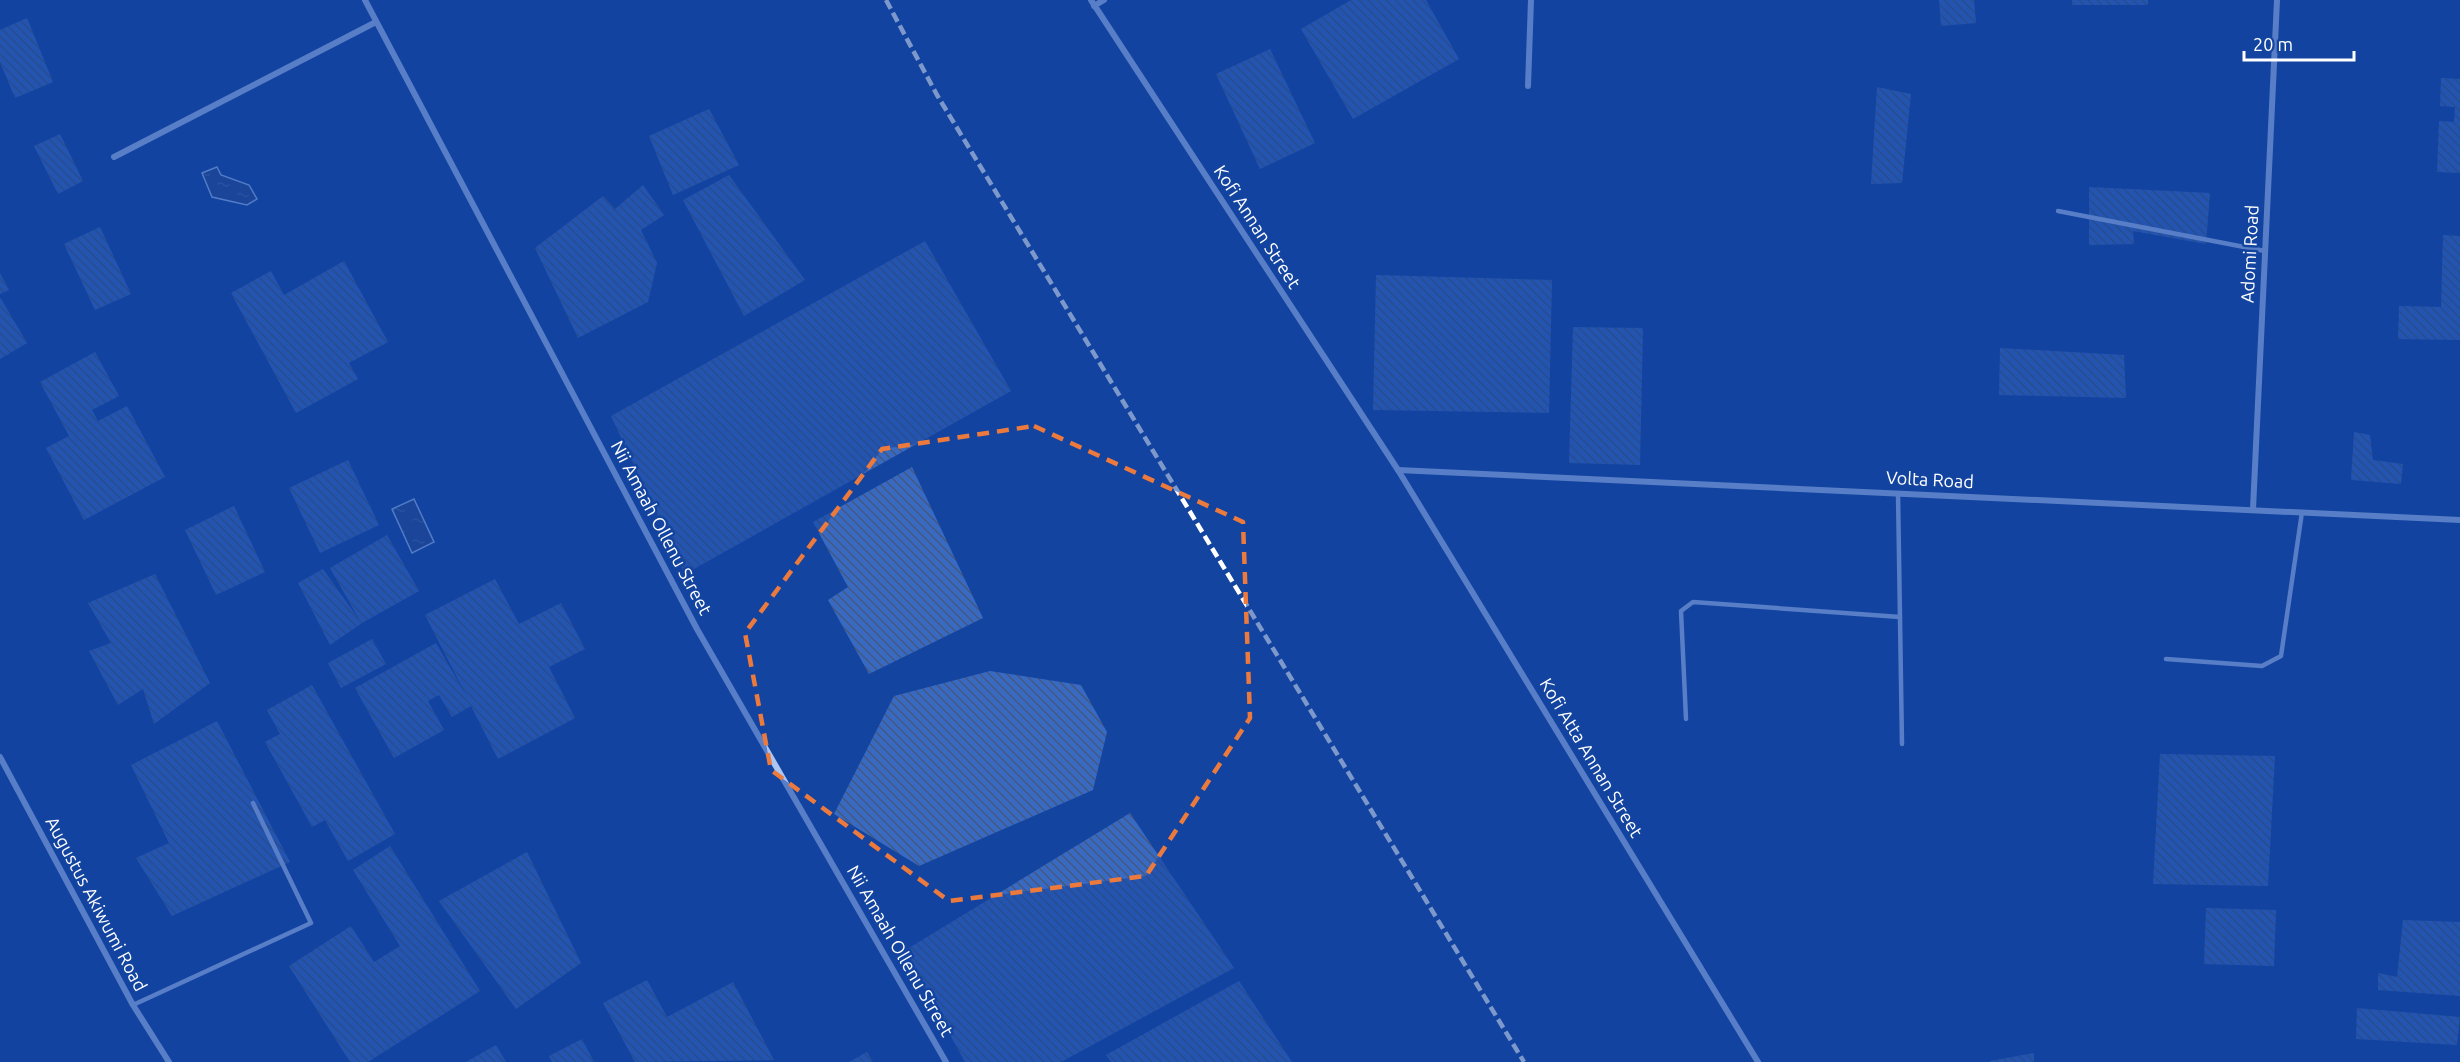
<svg xmlns="http://www.w3.org/2000/svg" width="2460" height="1062" font-family="Ubuntu,sans-serif">
	<style>
		.water { fill: url(#water-ripples); stroke: #9ebff7; stroke-width: 1.5 }
		.building { fill: url(#building-back-hatch) }
		.lines { fill: none; stroke-linecap: round; stroke-linejoin: round }
		.lane { stroke: #acc6f4; stroke-width: 4.5 }
		.street { stroke: #acc6f4; stroke-width: 6 }
		.rail { stroke: #fff; stroke-width: 4.5; stroke-dasharray: 10 4.5; stroke-linecap: butt }
		.marked { fill: none; stroke: #ed7a3d; stroke-width: 4.5; stroke-dasharray: 12 8; stroke-linejoin: round }
		.labels { text-anchor: middle; stroke-width: 5; stroke-linejoin: round; paint-order: stroke }
		.street-label { font-size: 18px; fill: #fff; stroke: #1344a0 }
	</style>
	<defs>
		<pattern id="water-ripples" width="26" height="14" patternUnits="userSpaceOnUse" patternTransform="scale(1.5)"><rect width="26" height="14" fill="#24488e"/><path d="M2 4q2-2 4 0t4 0M15 11q2-2 4 0t4 0" fill="none" stroke="#45639f"/></pattern>
		<pattern id="building-back-hatch" width="6" height="6" patternUnits="userSpaceOnUse" patternTransform="scale(1.5)"><rect width="6" height="6" fill="#386ac4"/><path d="M-1 5l2 2M0 0l6 6M5-1l2 2" fill="none" stroke="#44587c"/></pattern>
	</defs>
	<rect width="100%" height="100%" fill="#1344a0"/>
	<!-- water -->
	<g class="water">
		<polygon points="217,167 221,175 249,185 257,199 247,205 212,197 202,173"/>
		<polygon points="414,499 434,542 412,553 392,509"/>
	</g>
	<!-- building -->
	<g class="building">
		<polygon points="1351,0 1426,0 1459,59 1353,119 1301,29"/>
		<polygon points="1939,0 1974,0 1976,23 1941,26"/>
		<rect x="2072" y="0" width="76" height="5"/>
		<polygon points="27,18 53,82 15,98 0,62 0,30"/>
		<polygon points="1270,49 1315,143 1260,169 1216,74"/>
		<polygon points="2441,78 2460,79 2460,173 2437,172 2439,121 2454,122 2455,107 2440,106"/>
		<polygon points="1877,87 1911,94 1902,183 1871,184"/>
		<polygon points="709,109 739,165 673,195 649,136"/>
		<polygon points="60,134 83,181 58,194 34,146"/>
		<polygon points="729,175 805,280 744,316 683,200"/>
		<polygon points="643,185 664,215 641,230 657,263 648,302 578,338 535,248 603,196 615,209"/>
		<polygon points="2089,187 2210,193 2206,244 2133,231 2134,244 2089,245"/>
		<polygon points="100,227 131,294 95,310 64,244"/>
		<polygon points="2443,235 2460,236 2460,340 2398,339 2399,306 2441,307"/>
		<polygon points="925,241 1011,391 685,574 611,416"/>
		<polygon points="344,261 388,342 349,363 358,379 296,413 231,293 271,271 284,295"/>
		<polygon points="0,273 9,290 0,294"/>
		<polygon points="1376,275 1552,280 1549,413 1373,410"/>
		<polygon points="0,297 27,343 0,359"/>
		<polygon points="1573,327 1643,328 1640,465 1569,463"/>
		<polygon points="2000,348 2124,355 2126,398 1999,395"/>
		<polygon points="95,352 119,396 92,410 98,421 127,406 165,477 84,520 46,448 69,436 40,382"/>
		<polygon points="2354,432 2370,435 2373,460 2403,464 2401,484 2351,480"/>
		<polygon points="348,460 379,525 320,553 289,488"/>
		<polygon points="912,467 983,618 869,674 828,600 848,587 813,522"/>
		<polygon points="234,506 265,572 216,595 185,530"/>
		<polygon points="387,535 419,591 362,623 330,645 298,583 323,569 360,621 330,568"/>
		<polygon points="155,574 210,683 154,724 143,689 118,705 89,651 111,643 88,603"/>
		<polygon points="495,579 519,624 561,603 585,649 549,667 575,718 498,759 471,706 452,717 439,695 428,701 444,730 394,758 355,688 436,643 467,697 425,615"/>
		<polygon points="372,639 386,664 341,688 328,663"/>
		<polygon points="990,671 1081,685 1107,732 1093,790 919,866 834,814 894,696"/>
		<polygon points="312,685 395,834 348,861 325,820 312,827 265,742 280,734 267,710"/>
		<polygon points="217,721 290,862 172,916 136,858 169,843 131,765"/>
		<polygon points="2160,754 2275,756 2268,886 2153,884"/>
		<polygon points="1130,813 1234,968 1061,1062 965,1062 904,951"/>
		<polygon points="390,846 480,991 368,1062 350,1062 289,966 351,926 374,962 400,946 353,870"/>
		<polygon points="527,852 581,963 516,1009 439,901"/>
		<polygon points="2206,908 2276,910 2274,966 2204,964"/>
		<polygon points="2403,920 2460,922 2460,996 2378,990 2378,973 2397,977"/>
		<polygon points="647,980 667,1017 733,982 774,1060 635,1062 603,1003"/>
		<polygon points="1239,981 1292,1062 1111,1062 1106,1055"/>
		<polygon points="2357,1008 2460,1017 2457,1045 2356,1039"/>
		<polygon points="582,1039 594,1062 552,1062 549,1056"/>
		<polygon points="496,1045 506,1062 466,1062"/>
		<polygon points="867,1052 873,1062 849,1062"/>
		<polygon points="2034,1053 2034,1062 1990,1062 1990,1061"/>
	</g>
	<g class="lines">
		<!-- lane -->
		<g class="lane">
			<polyline points="2058,211 2265,251"/>
			<polyline points="1898,493 1902,744"/>
			<polyline points="2166,659 2262,666 2281,656 2302,512"/>
			<polyline points="1686,719 1681,611 1693,602 1900,617"/>
			<polyline points="133,1005 311,923 253,803"/>
		</g>
		<!-- street -->
		<g class="street">
			<polyline points="365,0 697,629 946,1062"/>
			<polyline points="1091,0 1398,470 1758,1062"/>
			<polyline points="1094,6 1104,0"/>
			<polyline points="1528,86 1531,0"/>
			<polyline points="114,157 376,22"/>
			<polyline points="1398,470 2460,520"/>
			<polyline points="2253,509 2277,0"/>
			<polyline points="0,757 133,1005 169,1062"/>
		</g>
		<!-- rail -->
		<polyline class="rail" points="886,0 937,95 1524,1062"/>
	</g>
	<!-- marked area -->
	<path d="M0 0H2460V1062H0ZM1034,426L1243,522L1250,718L1146,876L949,901L771,770L745,633L882,449Z" fill="#1344a0" fill-opacity=".55" fill-rule="evenodd"/>
	<path class="marked" d="M1034,426L1243,522L1250,718L1146,876L949,901L771,770L745,633L882,449Z"/>
	<g class="labels">
		<!-- street labels -->
		<g class="street-label">
			<text transform="translate(1257 227) rotate(57)" y="6">Kofi Annan Street</text>
			<text transform="translate(2250 254) rotate(-87)" y="6">Adomi Road</text>
			<text transform="translate(1930 480) rotate(3)" y="6">Volta Road</text>
			<text transform="translate(661 528) rotate(62)" y="6">Nii Amaah Ollenu Street</text>
			<text transform="translate(1591 758) rotate(59)" y="6">Kofi Atta Annan Street</text>
			<text transform="translate(96 904) rotate(62)" y="6">Augustus Akiwumi Road</text>
			<text transform="translate(900 951) rotate(60)" y="6">Nii Amaah Ollenu Street</text>
		</g>
	</g>
	<!-- scale -->
	<path d="M2244 51v9h110v-9" fill="none" stroke="#ffffff" stroke-width="3"/>
	<text x="2253" y="51" font-size="18" fill="#ffffff" stroke="#1344a0" stroke-width="4.5" paint-order="stroke">20 m</text>
</svg>
